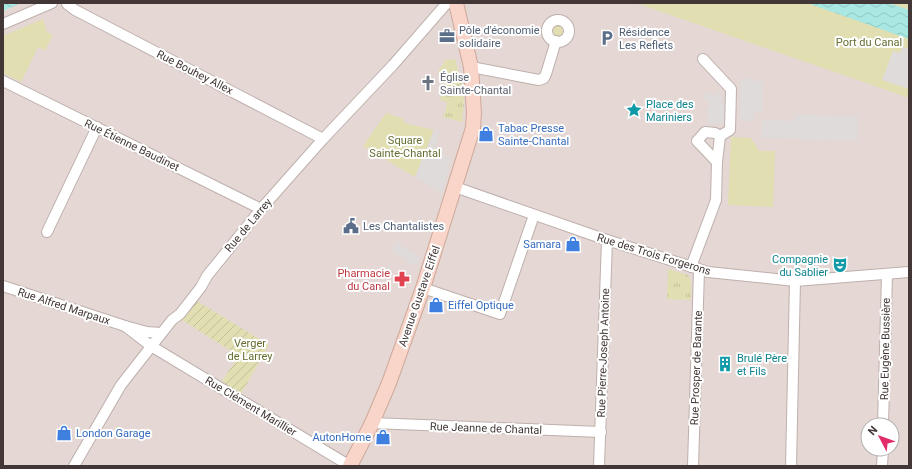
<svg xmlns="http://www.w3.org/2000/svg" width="912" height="469" font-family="Roboto,sans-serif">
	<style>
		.residential { fill: #e4d7d4; fill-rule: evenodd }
		.grass { fill: url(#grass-tufts) }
		.park { fill: #e1dfb2 }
		.garden { fill: url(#garden-furrows) }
		.parking { fill: #dfdbda }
		.water { fill: url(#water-waves) }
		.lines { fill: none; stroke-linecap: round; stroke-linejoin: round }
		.street-casing { stroke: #beb0ac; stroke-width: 12 }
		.secondary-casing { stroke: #cea99c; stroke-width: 16 }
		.street { stroke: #fff; stroke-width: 10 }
		.secondary { stroke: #f8d5c8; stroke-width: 14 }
		.labels { text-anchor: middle; stroke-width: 4; stroke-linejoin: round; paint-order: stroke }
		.service-label { font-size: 11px; fill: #4e5e75; stroke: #fff; text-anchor: start }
		.park-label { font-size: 11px; fill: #656d30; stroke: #fff }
		.street-label { font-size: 11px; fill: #423736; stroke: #fff }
		.worship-label { font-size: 11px; fill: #5b616d; stroke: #fff; text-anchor: start }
		.culture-label { font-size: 11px; fill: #0d838f; stroke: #fff; text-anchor: start }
		.shop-label { font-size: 11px; fill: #366cbe; stroke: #fff; text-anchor: start }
		.health-label { font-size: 11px; fill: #be3a42; stroke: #fff; text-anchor: end }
	</style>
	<defs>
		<pattern id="grass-tufts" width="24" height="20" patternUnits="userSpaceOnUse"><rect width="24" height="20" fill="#e1dfb2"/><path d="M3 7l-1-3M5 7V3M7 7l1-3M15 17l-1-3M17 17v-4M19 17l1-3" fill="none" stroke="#c2c09a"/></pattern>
		<pattern id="garden-furrows" width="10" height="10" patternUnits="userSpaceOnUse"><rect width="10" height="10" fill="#e1dfb2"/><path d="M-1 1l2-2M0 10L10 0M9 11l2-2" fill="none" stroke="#c2c09a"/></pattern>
		<pattern id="water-waves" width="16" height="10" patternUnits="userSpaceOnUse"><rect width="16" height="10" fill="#a8e7e2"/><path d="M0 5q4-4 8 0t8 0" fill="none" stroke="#92c7c2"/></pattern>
	</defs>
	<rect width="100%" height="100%" fill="#f1e8e5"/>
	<!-- residential -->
	<path class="residential" d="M21,3H807L909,39V466H3V11ZM868,425H892V449H868Z"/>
	<!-- grass -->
	<g class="grass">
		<circle cx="558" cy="30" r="7"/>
		<polygon points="455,59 463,87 464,101 462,122 443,117 446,109 447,109 446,108 447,102 440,100 445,75 438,73 439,69 440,69 445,60"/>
		<polygon points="668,269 688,275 691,281 691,300 667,299"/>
	</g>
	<!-- park -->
	<g class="park">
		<polygon points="636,3 909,3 909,98 872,85"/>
		<polygon points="43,19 47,32 53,35 45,51 38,47 21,82 3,73 3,36"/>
		<polygon points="386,113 404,119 404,123 434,130 415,177 363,146"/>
		<polygon points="731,137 751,138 759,151 775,151 773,207 728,205"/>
	</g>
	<!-- garden -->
	<polygon class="garden" points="197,301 269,345 241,394 222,381 239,356 182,320"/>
	<!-- parking -->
	<g class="parking">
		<polygon points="902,47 909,49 909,89 882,80 893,51 900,53"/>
		<polygon points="748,78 756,81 763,81 763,112 754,112 753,121 740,121 741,79"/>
		<polygon points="709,91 714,96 718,92 724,98 720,102 726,103 725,124 707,124 708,107 710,107 710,104 703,97"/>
		<polygon points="796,114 858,117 857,141 761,138 762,120 795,121"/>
		<polygon points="434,130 440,132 434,150 451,158 442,193 415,177"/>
		<polygon points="398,239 401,246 420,257 417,264 413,265 391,250"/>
	</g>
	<!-- water -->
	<g class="water">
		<polygon points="3,3 21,3 3,11"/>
		<polygon points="807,3 889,3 909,10 909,39"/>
	</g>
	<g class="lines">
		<defs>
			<g id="street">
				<polyline points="67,4 75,10 323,139"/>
				<circle cx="558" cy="31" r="11"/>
				<polyline points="3,24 52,3"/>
				<polyline points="703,59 731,89 730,130 720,136"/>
				<polyline points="471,67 539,80 544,78 546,74 556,41"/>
				<polyline points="3,81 261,209"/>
				<polyline points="717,162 697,141 705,132 715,133 720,136"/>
				<polyline points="455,187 607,240 708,272 795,281 909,272"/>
				<polyline points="47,232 97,127"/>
				<polyline points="691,267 716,200 717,162 720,136"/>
				<polyline points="3,286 125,326 147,332 161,333"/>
				<polyline points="423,288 500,314 534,215"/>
				<polyline points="125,326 151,346 350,466"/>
				<polyline points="372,423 601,432"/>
				<polyline points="883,425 887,274"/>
				<polyline points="74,466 121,385 172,320 180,314 201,287 207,276 261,209 323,139 393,65 447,3"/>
				<polyline points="599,466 607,240"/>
				<polyline points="693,466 699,270"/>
				<polyline points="791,466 795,281"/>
				<polyline points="882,466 883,449"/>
			</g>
			<polyline id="secondary" points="350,466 372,423 389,383 423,288 473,128 474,113 471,67 456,3"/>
		</defs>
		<!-- street casing -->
		<use href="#street" class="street-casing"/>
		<!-- secondary casing -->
		<use href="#secondary" class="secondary-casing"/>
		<!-- street -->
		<use href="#street" class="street"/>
		<!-- secondary -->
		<use href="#secondary" class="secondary"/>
	</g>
	<!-- icons -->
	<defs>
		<symbol id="office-bare" viewBox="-9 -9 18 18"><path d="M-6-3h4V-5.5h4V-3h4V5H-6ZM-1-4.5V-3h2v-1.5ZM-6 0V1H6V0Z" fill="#5c6f8a" stroke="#fff" stroke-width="2.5" paint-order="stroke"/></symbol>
		<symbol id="parking-bare" viewBox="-9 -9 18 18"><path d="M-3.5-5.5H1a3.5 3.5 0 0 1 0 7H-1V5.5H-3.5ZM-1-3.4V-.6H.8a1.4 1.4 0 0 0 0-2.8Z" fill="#5c6f8a" stroke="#fff" stroke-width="2.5" paint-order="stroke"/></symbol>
		<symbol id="church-bare" viewBox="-9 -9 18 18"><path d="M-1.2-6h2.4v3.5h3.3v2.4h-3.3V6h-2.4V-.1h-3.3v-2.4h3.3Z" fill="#6b7280" stroke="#fff" stroke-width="2.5" paint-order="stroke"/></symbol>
		<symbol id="sight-bare" viewBox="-9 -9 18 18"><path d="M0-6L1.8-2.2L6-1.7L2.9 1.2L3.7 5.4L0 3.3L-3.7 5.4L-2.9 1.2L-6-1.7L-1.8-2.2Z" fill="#0f9aa8" stroke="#fff" stroke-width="2.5" paint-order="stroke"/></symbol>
		<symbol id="shop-bare" viewBox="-9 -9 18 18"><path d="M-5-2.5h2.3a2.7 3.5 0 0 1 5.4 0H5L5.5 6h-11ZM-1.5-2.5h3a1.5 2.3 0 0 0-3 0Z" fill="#3f7fe0" stroke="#fff" stroke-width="2.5" paint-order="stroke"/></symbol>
		<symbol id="civic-bare" viewBox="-9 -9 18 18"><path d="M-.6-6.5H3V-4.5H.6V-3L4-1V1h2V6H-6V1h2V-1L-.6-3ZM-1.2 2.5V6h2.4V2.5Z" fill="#5c6f8a" stroke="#fff" stroke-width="2.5" paint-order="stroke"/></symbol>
		<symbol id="theatre-bare" viewBox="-9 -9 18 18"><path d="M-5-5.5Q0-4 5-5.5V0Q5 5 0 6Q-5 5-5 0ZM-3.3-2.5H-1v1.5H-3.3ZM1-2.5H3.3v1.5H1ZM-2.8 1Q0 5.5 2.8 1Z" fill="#0f9aa8" stroke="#fff" stroke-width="2.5" paint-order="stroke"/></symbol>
		<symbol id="pharmacy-bare" viewBox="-9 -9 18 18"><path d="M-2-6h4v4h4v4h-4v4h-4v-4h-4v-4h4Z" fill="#e0444e" stroke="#fff" stroke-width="2.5" paint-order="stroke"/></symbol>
		<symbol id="building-bare" viewBox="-9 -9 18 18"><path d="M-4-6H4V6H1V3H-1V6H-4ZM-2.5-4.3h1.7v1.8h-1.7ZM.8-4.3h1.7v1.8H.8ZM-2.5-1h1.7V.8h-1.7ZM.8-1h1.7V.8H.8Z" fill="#0f9aa8" stroke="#fff" stroke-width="2.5" paint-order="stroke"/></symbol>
	</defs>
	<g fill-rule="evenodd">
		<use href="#office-bare" x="436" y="25" width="22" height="22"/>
		<use href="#parking-bare" x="596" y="27" width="22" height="22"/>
		<use href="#church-bare" x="417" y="72" width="22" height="22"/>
		<use href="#sight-bare" x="623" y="99" width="22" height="22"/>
		<use href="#shop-bare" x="475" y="123" width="22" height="22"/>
		<use href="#civic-bare" x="340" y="215" width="22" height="22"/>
		<use href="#shop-bare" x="562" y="233" width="22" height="22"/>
		<use href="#theatre-bare" x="829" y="254" width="22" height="22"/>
		<use href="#pharmacy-bare" x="391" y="268" width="22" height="22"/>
		<use href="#shop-bare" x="425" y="294" width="22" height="22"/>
		<use href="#building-bare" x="714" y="353" width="22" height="22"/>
		<use href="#shop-bare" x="53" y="422" width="22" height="22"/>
		<use href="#shop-bare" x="372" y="426" width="22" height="22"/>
	</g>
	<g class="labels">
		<!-- service labels -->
		<g class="service-label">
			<text x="459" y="34">Pôle d'économie<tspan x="459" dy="13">solidaire</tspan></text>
			<text x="619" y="36">Résidence<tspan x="619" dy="13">Les Reflets</tspan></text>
			<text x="363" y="230">Les Chantalistes</text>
		</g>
		<!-- park labels -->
		<g class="park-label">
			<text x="869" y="46">Port du Canal</text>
			<text x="405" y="144">Square<tspan x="405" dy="13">Sainte-Chantal</tspan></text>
			<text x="250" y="347">Verger<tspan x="250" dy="13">de Larrey</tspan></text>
		</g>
		<!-- street labels -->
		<g class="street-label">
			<text transform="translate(195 72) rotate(27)" y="4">Rue Bouhey Allex</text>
			<text transform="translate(132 145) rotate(26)" y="4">Rue Étienne Baudinet</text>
			<text transform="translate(248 225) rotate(-50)" y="4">Rue de Larrey</text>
			<text transform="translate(654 254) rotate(17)" y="4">Rue des Trois Forgerons</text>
			<text transform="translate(419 296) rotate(-71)" y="4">Avenue Gustave Eiffel</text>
			<text transform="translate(64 306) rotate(18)" y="4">Rue Alfred Marpaux</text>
			<text transform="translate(885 349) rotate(-89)" y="4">Rue Eugène Bussière</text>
			<text transform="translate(603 353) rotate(-88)" y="4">Rue Pierre-Joseph Antoine</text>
			<text transform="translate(696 368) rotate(-88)" y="4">Rue Prosper de Barante</text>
			<text transform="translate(251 406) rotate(31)" y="4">Rue Clément Marillier</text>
			<text transform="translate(486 428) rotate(2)" y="4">Rue Jeanne de Chantal</text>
		</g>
		<!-- worship labels -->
		<g class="worship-label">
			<text x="440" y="81">Église<tspan x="440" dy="13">Sainte-Chantal</tspan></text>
		</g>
		<!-- culture labels -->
		<g class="culture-label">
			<text x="646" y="108">Place des<tspan x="646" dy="13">Mariniers</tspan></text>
			<text x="828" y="263" text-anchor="end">Compagnie<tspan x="828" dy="13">du Sablier</tspan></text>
			<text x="737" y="362">Brulé Père<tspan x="737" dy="13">et Fils</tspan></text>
		</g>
		<!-- shop labels -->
		<g class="shop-label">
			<text x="498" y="132">Tabac Presse<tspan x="498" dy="13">Sainte-Chantal</tspan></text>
			<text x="561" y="248" text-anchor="end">Samara</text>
			<text x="448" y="309">Eiffel Optique</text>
			<text x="76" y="437">London Garage</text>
			<text x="371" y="441" text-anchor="end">AutonHome</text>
		</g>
		<!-- health labels -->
		<g class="health-label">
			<text x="390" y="277">Pharmacie<tspan x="390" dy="13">du Canal</tspan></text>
		</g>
	</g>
	<!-- border -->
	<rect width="912" height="469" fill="none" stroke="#423736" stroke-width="8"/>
	<!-- north arrow -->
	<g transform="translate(880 437) rotate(311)"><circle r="19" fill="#ffffff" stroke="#b3afaf"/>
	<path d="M0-3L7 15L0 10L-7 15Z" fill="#e12c69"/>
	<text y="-6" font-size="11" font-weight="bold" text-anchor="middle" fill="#423736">N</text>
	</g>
</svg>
